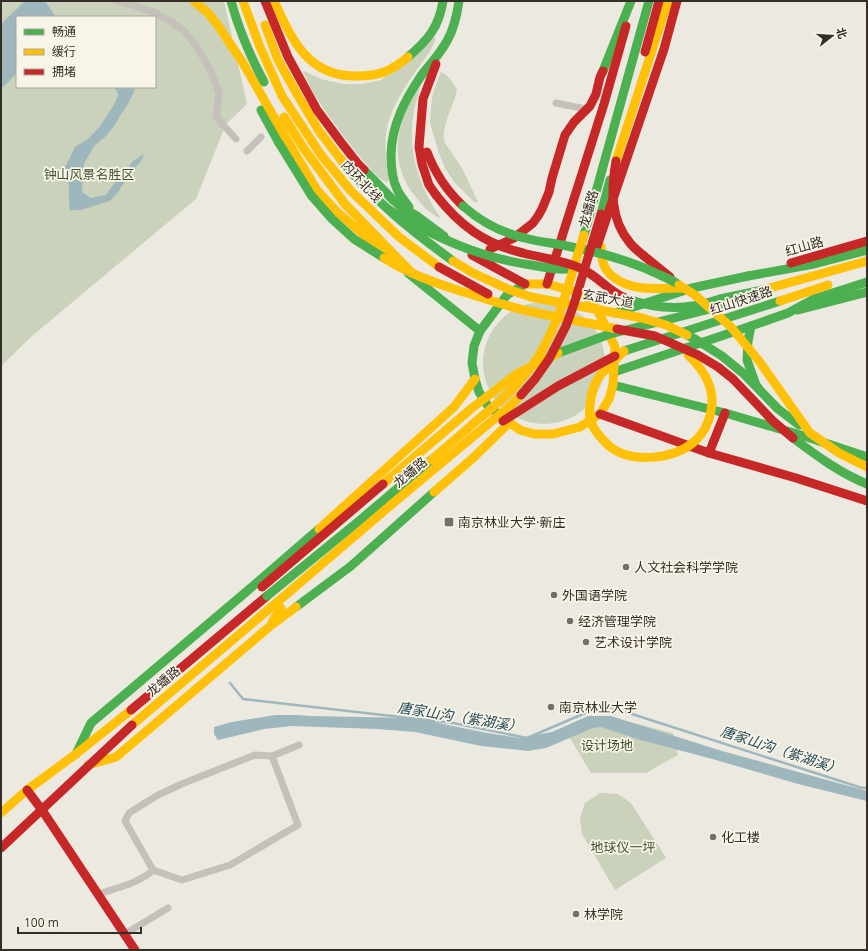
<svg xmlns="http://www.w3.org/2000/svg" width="868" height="951" font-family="'Open Sans','Noto Sans SC',sans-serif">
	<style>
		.green { fill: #cad2bb; fill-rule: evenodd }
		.water { fill: #9eb7bc }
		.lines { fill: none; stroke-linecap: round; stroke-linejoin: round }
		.stream { stroke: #9eb7bc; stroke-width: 2.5 }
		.street { stroke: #c5c0b9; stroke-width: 7 }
		.fast { stroke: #4caf50; stroke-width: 9 }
		.slow { stroke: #ffc107; stroke-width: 9 }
		.jam { stroke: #c62828; stroke-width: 9 }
		.fast-bridge { stroke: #4caf50; stroke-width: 9 }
		.slow-bridge { stroke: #ffc107; stroke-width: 9 }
		.jam-bridge { stroke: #c62828; stroke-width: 9 }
		.poi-dot { fill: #756f69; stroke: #f9f4e8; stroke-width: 1.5 }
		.labels { text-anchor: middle; stroke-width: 3.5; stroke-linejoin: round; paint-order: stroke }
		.park-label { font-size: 13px; fill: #3e522d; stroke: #f9f4e8 }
		.street-label { font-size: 13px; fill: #352e28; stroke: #f9f4e8 }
		.poi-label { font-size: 13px; fill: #352e28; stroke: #f9f4e8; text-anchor: start }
		.water-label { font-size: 14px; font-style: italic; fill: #204855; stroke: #f9f4e8 }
	</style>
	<rect width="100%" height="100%" fill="#ece9e1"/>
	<!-- green -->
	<g class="green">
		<path d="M1,1H224L247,104L226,124L196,199L32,336L1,366ZM17,17H155V87H17Z"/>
		<path d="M431,37L436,38C431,53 421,63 413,75C401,93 389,112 386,134C384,149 387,165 389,180L387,182C372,178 324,110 314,94C310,87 307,79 303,72L304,71L321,79L343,84H362L381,80Z"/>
		<path d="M441,72C448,75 454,83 457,90C454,106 440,127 445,143L462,168L478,202H474L454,182L445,168L439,153L430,123L431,107L433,93L440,74Z"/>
		<path d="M421,85C418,96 414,107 413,118C408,153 420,188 440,217V218C429,214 421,204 415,196C395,172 393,140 406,111C410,102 416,94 421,85Z"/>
		<circle cx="544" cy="363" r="61"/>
		<polygon points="606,716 673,733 678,755 646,773 591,773 564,728"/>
		<polygon points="600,793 618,794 631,803 666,858 615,890 582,834 580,818 585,803"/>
	</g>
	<!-- water -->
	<g class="water">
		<path d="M25,1H45L56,17H17V73C11,78 7,85 1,88V24Z"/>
		<polygon points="113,87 135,87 134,92 126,107 119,117 117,122 106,136 94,146 84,164 82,192 91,198 106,195 116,181 127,170 132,162 144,154 141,161 131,172 118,192 110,201 81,210 74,210 70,211 69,201 69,186 65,167 75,147 88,139 100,126 112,108 118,96 117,91"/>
		<polygon points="275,715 297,715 310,716 414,718 487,733 519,738 552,732 588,716 611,716 722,751 867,791 867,801 798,784 716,760 637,739 601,727 593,728 546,748 528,751 481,746 415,732 377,729 292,726 264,729 218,740 214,734 214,727 232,722"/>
	</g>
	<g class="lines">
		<!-- stream -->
		<polyline class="stream" points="230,683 243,699 453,723 527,738 604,705 862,788 867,788"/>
		<!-- street -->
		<g class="street">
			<polyline points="117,1 154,12 170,21 183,30 195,44 210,69 219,93 216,117 236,139"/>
			<polyline points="556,103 581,108"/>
			<polyline points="247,151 261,137"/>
			<polyline points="153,870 182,880 230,865 298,825 272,756"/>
			<path d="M99,894C116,888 140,883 153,870L125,821L129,813L158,795L184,783L255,755L272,756L299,745"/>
			<polyline points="125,934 168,908"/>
		</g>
		<!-- fast -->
		<g class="fast">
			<path d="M231,1C239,30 250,56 264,82"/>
			<path d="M408,57C428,40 439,27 443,1"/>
			<polyline points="603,71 631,1"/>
			<polyline points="261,110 279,143"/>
			<path d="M342,161C373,200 413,232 453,261"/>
			<polyline points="364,170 393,200 404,209 417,216 444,236"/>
			<path d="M409,207C405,201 400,196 397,189C392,179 391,166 391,154C392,124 405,100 421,76C430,64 440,54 447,41C454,29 457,15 459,1"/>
			<polyline points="601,214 610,180"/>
			<polyline points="584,235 649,1"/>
			<polyline points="408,273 480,331"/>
			<polyline points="748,276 814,264 867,250"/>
			<polyline points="798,310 867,292"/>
			<polyline points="615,313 692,288 748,276"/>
			<polyline points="624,351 780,301"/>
			<polyline points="614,372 751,326"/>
			<polyline points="613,385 725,413 804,436 867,457"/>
			<polyline points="759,389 756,385 747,360 748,341 751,326 788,313 814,299 867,282"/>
			<polyline points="510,423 488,406 479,392 475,379 472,363 474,346 480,331 507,295 525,284"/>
			<path d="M793,438C817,456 840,473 867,484"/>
			<polyline points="296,607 351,566 434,492"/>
			<polyline points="76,754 91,723 246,592 319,529"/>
		</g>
		<!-- slow -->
		<g class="slow">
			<polyline points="194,1 208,13 219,27 243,63 294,152 317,190 337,212 389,256"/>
			<path d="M274,1C292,40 308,77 357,76C380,76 391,71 408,57"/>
			<polyline points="265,25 278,60 297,94 319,131 342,161"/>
			<polyline points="284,117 304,149 345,204 412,273"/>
			<polyline points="616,161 668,1"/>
			<path d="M601,247C601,261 604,271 616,279C636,292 659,288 682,288"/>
			<polyline points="763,290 867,261"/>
			<polyline points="780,301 828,285"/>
			<polyline points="510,423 520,430 534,434 553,434 580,427 600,414 609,399 613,385 615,347 601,317 593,303 580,293 547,284 525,284"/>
			<polyline points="434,492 473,458 509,423"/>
			<polyline points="319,529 454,407 475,379"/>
			<polyline points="272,622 281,608"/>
			<polyline points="132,725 275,604"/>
			<polyline points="88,765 116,757 269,627 296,607"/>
			<polyline points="1,813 27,790 76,754 131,710"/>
		</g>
		<!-- jam -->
		<g class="jam">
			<polyline points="265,1 288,57 317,110 340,141 358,164 364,170"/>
			<polyline points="645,52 659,1"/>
			<polyline points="436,64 423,99 419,147 422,164 429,185 436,195"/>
			<path d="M427,152C435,173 446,190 463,206"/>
			<polyline points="490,249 514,238 533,223 538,216 542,209 549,192 552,178 565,135 574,122 590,106 596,94 600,77 603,71"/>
			<polyline points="595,252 664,49 677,1"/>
			<polyline points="472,255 525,284"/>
			<polyline points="644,256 670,277"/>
			<polyline points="791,263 867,241"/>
			<polyline points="547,284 604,104 626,26"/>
			<polyline points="600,414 709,453 796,478 867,501"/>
			<polyline points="709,453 725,413"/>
			<polyline points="131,710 267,596"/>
			<polyline points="27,790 42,810 135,950"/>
			<polyline points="1,848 132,725"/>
		</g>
		<!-- fast-bridge -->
		<g class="fast-bridge">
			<polyline points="279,143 311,195 332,219 354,239 384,258"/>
			<path d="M463,206C480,221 502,233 525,238C539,242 553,243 567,246C599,252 631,261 660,275C667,278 674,281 679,285"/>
			<path d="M389,210C436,237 476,257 531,265C543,267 555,270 567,269"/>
			<path d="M625,298C647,306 670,310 693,306C702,305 711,302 720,299C734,296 749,293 763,290"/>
			<polyline points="687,335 695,339 722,356 744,374 778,409 799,425"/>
			<polyline points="558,353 610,334 722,306 739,299"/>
			<polyline points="267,596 359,521 431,460"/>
		</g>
		<!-- slow-bridge -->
		<g class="slow-bridge">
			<polyline points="243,1 260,47 282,96 321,155 351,191 399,237 439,267"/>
			<path d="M384,258C407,273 433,282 460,291C484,298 508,307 533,312C561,318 589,323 617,329"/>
			<polyline points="453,261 473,273 510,290 531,297 642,318 666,325 687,335"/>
			<polyline points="679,285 695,295 731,327 759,361 810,433 839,453 867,467"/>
			<path d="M624,351C615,360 604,369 597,380C592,388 591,397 590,406C588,418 591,425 598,434C603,440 607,445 613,449C635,463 674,459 694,442C703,434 709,423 711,411C716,388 704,370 688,355"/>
			<path d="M431,460C446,447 461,435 475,422C501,401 524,381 541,352C562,316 571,274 584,235"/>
			<polyline points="383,484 472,408 518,373 558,353"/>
			<polyline points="275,604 398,499 510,406 521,395"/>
		</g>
		<!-- jam-bridge -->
		<g class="jam-bridge">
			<path d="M616,161C611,190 610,219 630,243C634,248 639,252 644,256"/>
			<path d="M436,195C460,226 485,244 523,253C542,258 562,260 580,268C597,275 608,291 625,298"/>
			<polyline points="439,267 488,294"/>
			<polyline points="617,329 655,336 698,355 718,367 733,379 774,422 793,438"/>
			<polyline points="521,395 535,379 549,359 566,326 574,304 601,214"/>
			<polyline points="503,421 558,386 615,356"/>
			<polyline points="262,587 383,484"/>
		</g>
	</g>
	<!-- markers -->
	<g class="poi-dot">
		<rect x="444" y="517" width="10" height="10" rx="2"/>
		<circle cx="626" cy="567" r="4"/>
		<circle cx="554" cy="595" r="4"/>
		<circle cx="570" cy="621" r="4"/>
		<circle cx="586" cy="642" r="4"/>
		<circle cx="551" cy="707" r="4"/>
		<circle cx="713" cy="837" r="4"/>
		<circle cx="576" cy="914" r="4"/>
	</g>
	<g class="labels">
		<!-- park labels -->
		<g class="park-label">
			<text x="89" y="179">钟山风景名胜区</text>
			<text x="607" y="750">设计场地</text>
			<text x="623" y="852">地球仪一坪</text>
		</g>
		<!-- street labels -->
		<g class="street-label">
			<text transform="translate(362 181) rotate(47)" y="5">内环北线</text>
			<text transform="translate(588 209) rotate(-74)" y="5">龙蟠路</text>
			<text transform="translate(804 246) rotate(-16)" y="5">红山路</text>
			<text transform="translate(608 298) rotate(10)" y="5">玄武大道</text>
			<text transform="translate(741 300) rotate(-18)" y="5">红山快速路</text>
			<text transform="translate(410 472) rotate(-40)" y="5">龙蟠路</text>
			<text transform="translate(163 681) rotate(-40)" y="5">龙蟠路</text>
		</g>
		<!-- poi labels -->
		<g class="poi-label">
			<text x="458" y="527">南京林业大学·新庄</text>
			<text x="634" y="572">人文社会科学学院</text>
			<text x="562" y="600">外国语学院</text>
			<text x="578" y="626">经济管理学院</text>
			<text x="594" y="647">艺术设计学院</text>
			<text x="559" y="712">南京林业大学</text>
			<text x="721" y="842">化工楼</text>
			<text x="584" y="919">林学院</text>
		</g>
		<!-- water labels -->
		<g class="water-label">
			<text transform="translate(460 717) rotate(9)" y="5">唐家山沟（紫湖溪）</text>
			<text transform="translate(781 750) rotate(18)" y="5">唐家山沟（紫湖溪）</text>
		</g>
	</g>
	<!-- border -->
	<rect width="868" height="951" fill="none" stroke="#352e28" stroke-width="4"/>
	<!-- legend -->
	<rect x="16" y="16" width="140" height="72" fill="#f9f4e8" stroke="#aba59b"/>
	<rect x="24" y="29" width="20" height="6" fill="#4caf50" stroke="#aba59b"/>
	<text x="52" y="36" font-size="12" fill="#352e28">畅通</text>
	<rect x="24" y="49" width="20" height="6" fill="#ffc107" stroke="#aba59b"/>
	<text x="52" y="56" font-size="12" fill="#352e28">缓行</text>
	<rect x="24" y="69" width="20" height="6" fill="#c62828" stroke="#aba59b"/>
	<text x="52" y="76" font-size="12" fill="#352e28">拥堵</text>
	<!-- north arrow -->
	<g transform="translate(832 36) rotate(73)" stroke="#f9f4e8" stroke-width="3" paint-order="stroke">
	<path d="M0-3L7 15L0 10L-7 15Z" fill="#352e28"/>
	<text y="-6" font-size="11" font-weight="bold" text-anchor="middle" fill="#352e28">北</text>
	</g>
	<!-- scale -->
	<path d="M18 927v6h123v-6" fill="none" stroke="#352e28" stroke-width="2"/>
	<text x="24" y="927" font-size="12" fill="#352e28" stroke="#f9f4e8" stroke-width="3" paint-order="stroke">100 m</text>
</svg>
